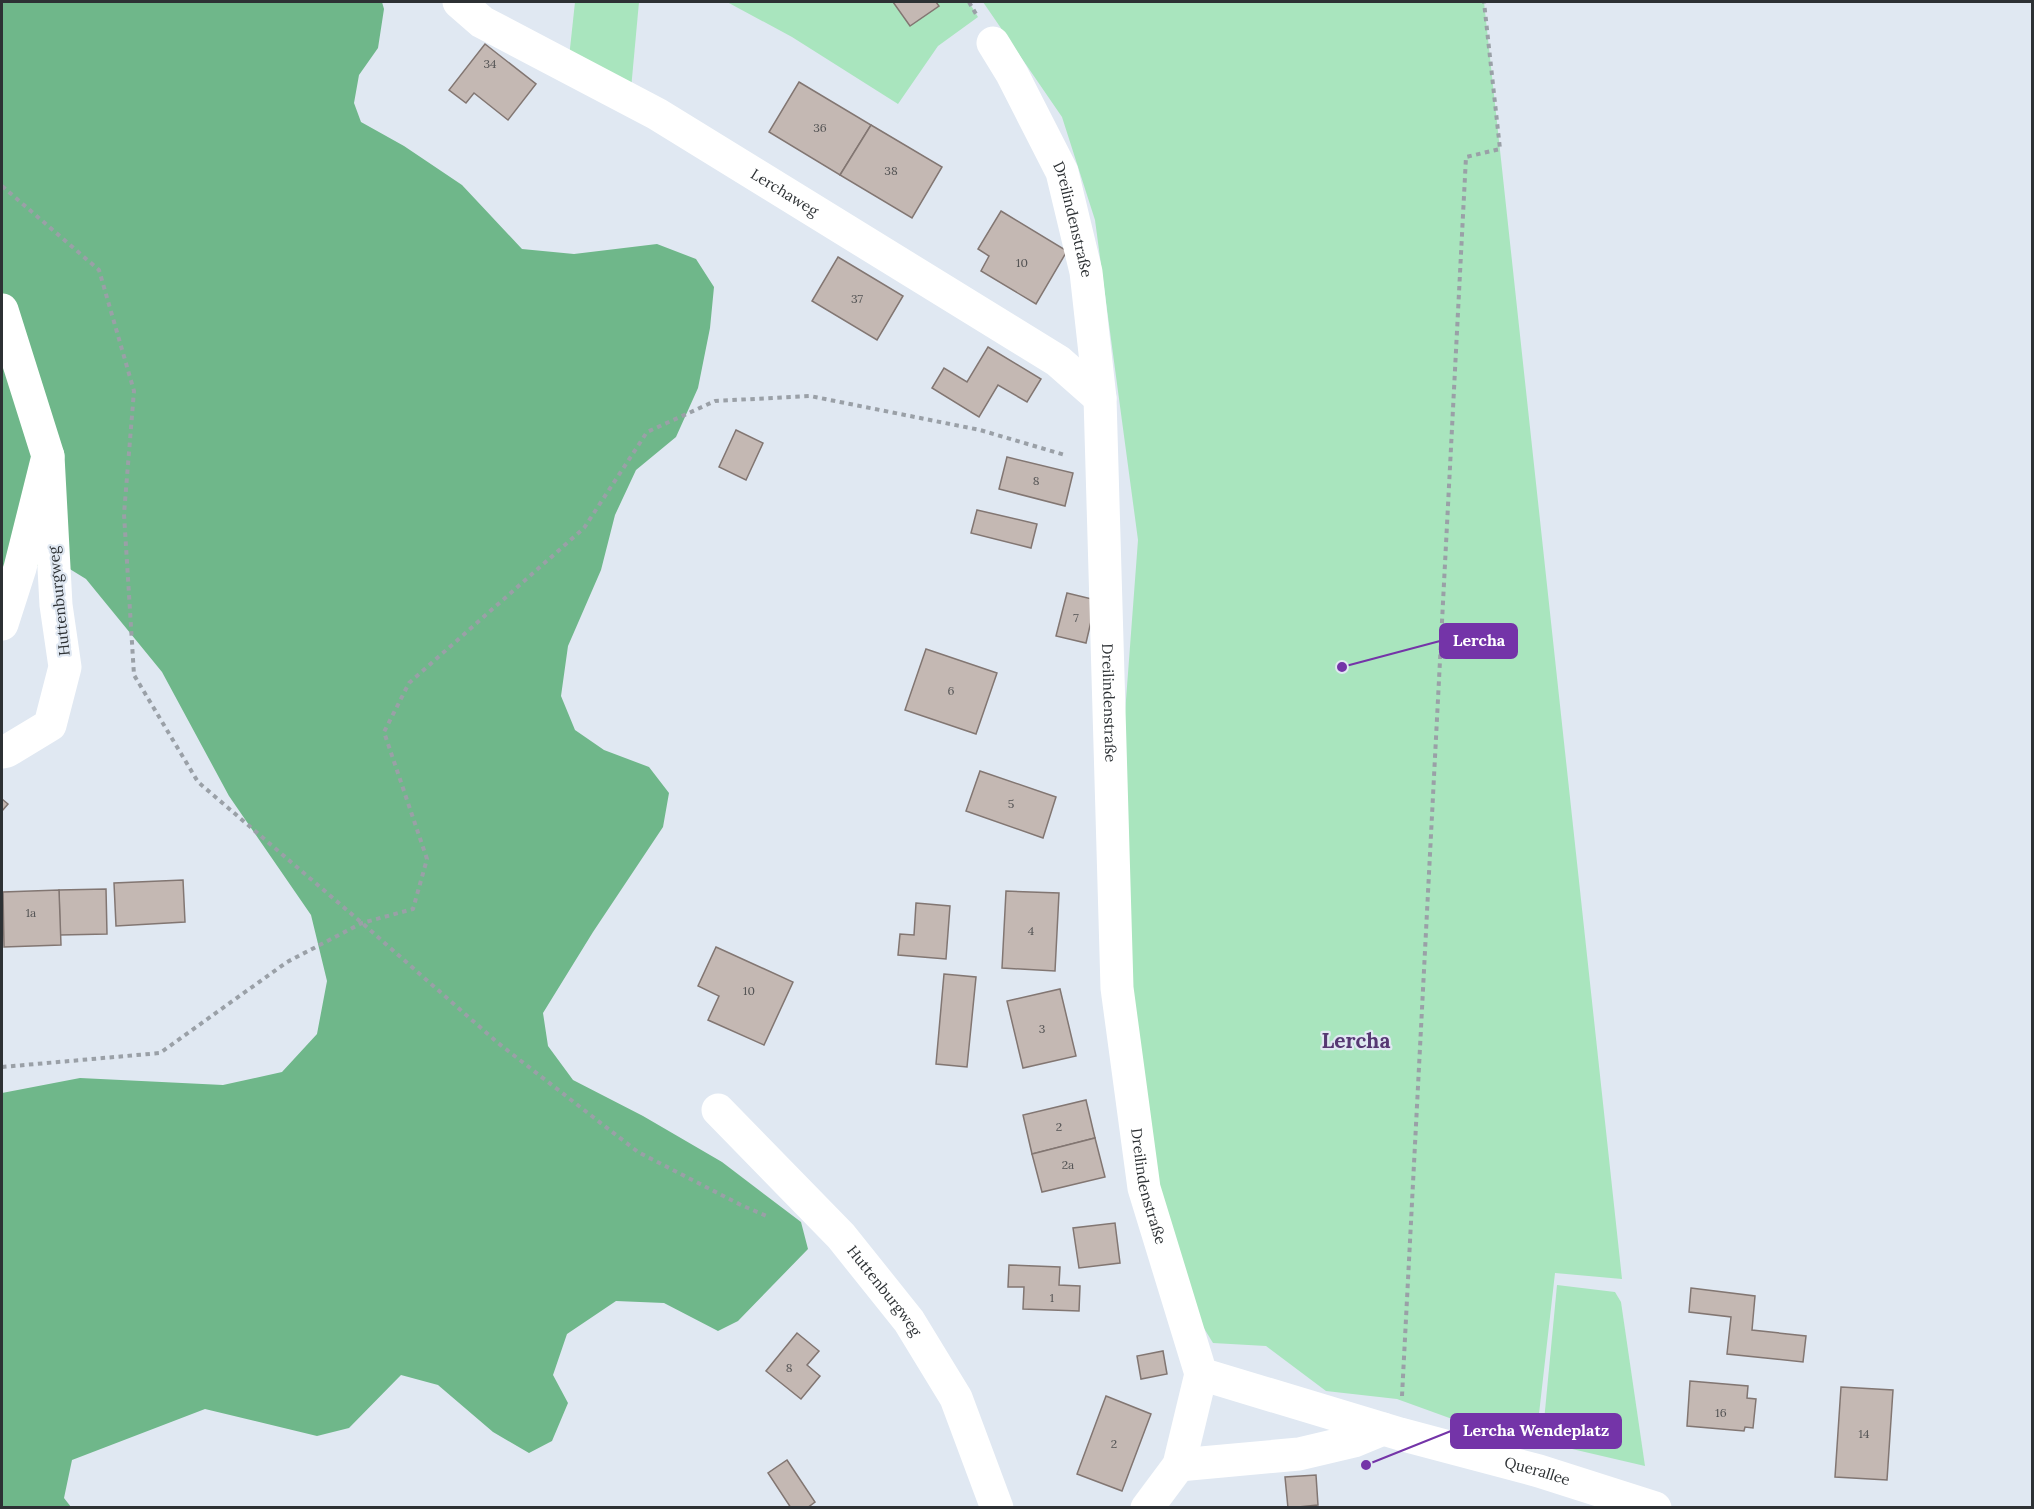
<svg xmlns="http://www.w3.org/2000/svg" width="2034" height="1509" font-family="Lora,serif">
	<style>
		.green { fill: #a9e5be }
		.forest { fill: #6fb78a }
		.building { fill: #c4b8b3; stroke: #827672; stroke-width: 1.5 }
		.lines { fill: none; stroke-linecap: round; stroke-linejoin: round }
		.path { stroke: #9aa0a7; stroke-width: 4; stroke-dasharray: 4.5 4.5; stroke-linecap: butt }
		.minor { stroke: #fff; stroke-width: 33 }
		.labels { text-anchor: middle; stroke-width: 4.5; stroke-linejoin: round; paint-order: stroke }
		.number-label { font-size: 12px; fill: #535354 }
		.street-label { font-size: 15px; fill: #2d3134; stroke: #e0e8f2 }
		.district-label { font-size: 21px; font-weight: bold; fill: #563873; stroke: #e0e8f2 }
		.leader { fill: none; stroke: #7434a8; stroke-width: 2 }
		.callout-dot { fill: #7434a8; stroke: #e0e8f2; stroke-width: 2 }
		.callout { fill: #7434a8; stroke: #7434a8; stroke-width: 2 }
		.callout-label { font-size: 16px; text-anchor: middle; font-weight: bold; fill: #fff }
	</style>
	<rect width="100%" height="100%" fill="#e0e8f2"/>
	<!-- green -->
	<g class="green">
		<polygon points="575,2 639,2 630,100 568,67"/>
		<polygon points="727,2 969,2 978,17 938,46 898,104 792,37"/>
		<polygon points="983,2 1484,2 1622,1279 1555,1273 1535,1449 1397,1399 1326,1391 1266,1346 1213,1343 1191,1307 1159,1190 1122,913 1119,793 1138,540 1095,220 1062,117"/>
		<polygon points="1557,1285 1615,1292 1621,1302 1645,1466 1542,1442"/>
	</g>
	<!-- forest -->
	<polygon class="forest" points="2,2 382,2 384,9 378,48 359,75 354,103 361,122 404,146 462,185 522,249 574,254 657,244 696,259 714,287 710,328 698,388 676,437 636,470 615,515 601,570 568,646 561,696 575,730 604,750 649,767 669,793 663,827 593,932 543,1013 548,1046 573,1080 643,1116 722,1162 801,1222 808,1249 738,1321 718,1331 664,1303 616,1301 567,1334 553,1375 568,1403 552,1441 529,1453 493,1432 438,1385 401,1375 349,1428 317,1436 205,1409 72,1460 64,1498 71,1507 2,1507 2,1093 80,1078 223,1085 282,1072 317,1034 327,981 311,915 229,796 162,672 86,579 60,563 20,568 2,586"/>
	<!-- building -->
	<g class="building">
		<polygon points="893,2 936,2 939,6 910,26"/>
		<polygon points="485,44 536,84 508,120 474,93 466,103 449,90"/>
		<polygon points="799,82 871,125 840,175 769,132"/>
		<polygon points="871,125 942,167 912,218 840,175"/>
		<polygon points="1001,211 1067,251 1036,304 981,271 989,256 978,249"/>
		<polygon points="838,257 903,296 877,340 812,301"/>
		<polygon points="988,347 1041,379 1027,402 998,385 979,417 932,388 944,368 967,382"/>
		<polygon points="736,430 763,443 746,480 719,467"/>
		<polygon points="1007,457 1073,473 1065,506 999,489"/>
		<polygon points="977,510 1037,524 1031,548 971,533"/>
		<polygon points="1067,593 1096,600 1086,643 1056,636"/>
		<polygon points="926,649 997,673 976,734 905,710"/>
		<polygon points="980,771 1056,797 1043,838 966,811"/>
		<polygon points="2,799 8,804 2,811"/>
		<polygon points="183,880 185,922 116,926 114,883"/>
		<polygon points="106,889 107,934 60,935 59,890"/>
		<polygon points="59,890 61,945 4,947 3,892"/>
		<polygon points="1006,891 1059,893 1055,971 1002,968"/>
		<polygon points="916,903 950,906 946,959 898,955 900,934 914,935"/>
		<polygon points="716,947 793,982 764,1045 708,1020 719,996 698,986"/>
		<polygon points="944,974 976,977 967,1067 936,1064"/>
		<polygon points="1060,989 1076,1056 1023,1068 1007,1001"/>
		<polygon points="1086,1100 1095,1138 1032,1154 1023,1115"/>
		<polygon points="1095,1138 1105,1177 1042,1192 1032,1154"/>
		<polygon points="1115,1223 1120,1263 1079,1268 1073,1228"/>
		<polygon points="1009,1265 1060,1267 1059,1285 1080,1286 1079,1311 1023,1309 1024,1287 1008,1287"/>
		<polygon points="1691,1288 1755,1296 1752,1330 1806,1336 1803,1362 1727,1354 1731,1317 1689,1312"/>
		<polygon points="797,1333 819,1351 807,1365 820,1376 801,1399 766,1371"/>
		<polygon points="1163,1351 1167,1374 1141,1379 1137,1356"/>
		<polygon points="1690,1381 1748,1386 1747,1398 1756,1399 1753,1428 1745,1427 1744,1431 1687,1426"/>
		<polygon points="1841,1387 1893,1390 1887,1480 1835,1477"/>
		<polygon points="1106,1396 1151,1414 1122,1491 1077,1474"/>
		<polygon points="787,1460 815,1502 807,1508 791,1508 768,1473"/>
		<polygon points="1316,1475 1318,1505 1288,1508 1285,1477"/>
	</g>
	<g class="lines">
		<!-- path -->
		<g class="path">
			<polyline points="969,2 976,14"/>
			<polyline points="2,186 99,270 134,391 124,514 134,675 198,782 362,923 498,1043 638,1152 741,1205 769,1217"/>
			<polyline points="2,1067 160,1053 287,962 362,923 413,909 427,859 384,732 409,683 584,528 647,432 715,401 810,396 980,430 1065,455"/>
			<polyline points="1402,1396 1466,157 1500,149 1484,2"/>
		</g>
		<!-- minor -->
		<g class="minor">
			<path id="s1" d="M459,2L482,22L657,114L1058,361L1100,398"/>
			<path id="s2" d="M993,43L1012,74L1062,172L1086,272L1100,398L1117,988L1144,1188L1201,1374"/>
			<polyline points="2,310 48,456 20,568 2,624"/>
			<polyline points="2,752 7,751 50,725 65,667 56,605 48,456"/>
			<path id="s3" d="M718,1110L841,1236L909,1321L956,1398L997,1508"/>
			<path id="s4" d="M1201,1374L1400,1434L1539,1471L1655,1508"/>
			<polyline points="1179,1465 1299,1454 1354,1441 1383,1429"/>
			<polyline points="1147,1508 1179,1465 1201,1374"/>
		</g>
	</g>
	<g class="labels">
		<!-- number labels -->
		<g class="number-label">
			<text x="490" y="68">34</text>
			<text x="820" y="132">36</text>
			<text x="891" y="175">38</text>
			<text x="1022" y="267">10</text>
			<text x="857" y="303">37</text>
			<text x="1036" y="485">8</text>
			<text x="1076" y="622">7</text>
			<text x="951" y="695">6</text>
			<text x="1011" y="808">5</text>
			<text x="31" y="917">1a</text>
			<text x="1031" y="935">4</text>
			<text x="749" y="995">10</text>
			<text x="1042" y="1033">3</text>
			<text x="1059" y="1131">2</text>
			<text x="1068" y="1169">2a</text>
			<text x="1052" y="1302">1</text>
			<text x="789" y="1372">8</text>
			<text x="1721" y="1417">16</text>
			<text x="1864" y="1438">14</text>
			<text x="1114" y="1448">2</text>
		</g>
		<!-- street labels -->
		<g class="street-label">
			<text dy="5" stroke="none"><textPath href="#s1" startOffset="378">Lerchaweg</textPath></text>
			<text dy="5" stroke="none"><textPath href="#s2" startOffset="195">Dreilindenstraße</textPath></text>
			<text transform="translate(59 601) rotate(-96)" y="5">Huttenburgweg</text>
			<text dy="5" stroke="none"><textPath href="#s2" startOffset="681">Dreilindenstraße</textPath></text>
			<text dy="5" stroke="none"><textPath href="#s2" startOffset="1167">Dreilindenstraße</textPath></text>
			<text dy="5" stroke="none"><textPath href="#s3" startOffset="246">Huttenburgweg</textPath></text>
			<text dy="5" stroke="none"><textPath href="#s4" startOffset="350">Querallee</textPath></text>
		</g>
		<!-- district labels -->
		<g class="district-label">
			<text x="1356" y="1048">Lercha</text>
		</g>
	</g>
	<!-- callouts -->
	<path class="leader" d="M1342 667L1440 641M1366 1465L1451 1431"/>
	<g class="callout-dot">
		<circle cx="1342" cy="667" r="6"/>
		<circle cx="1366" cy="1465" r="6"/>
	</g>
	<g class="callout">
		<rect x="1440" y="624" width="77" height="34" rx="6"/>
		<rect x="1451" y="1414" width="170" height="34" rx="6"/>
	</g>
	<g class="callout-label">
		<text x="1479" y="646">Lercha</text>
		<text x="1536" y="1436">Lercha Wendeplatz</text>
	</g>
	<!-- border -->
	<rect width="2034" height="1509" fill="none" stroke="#2d3134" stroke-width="6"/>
</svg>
